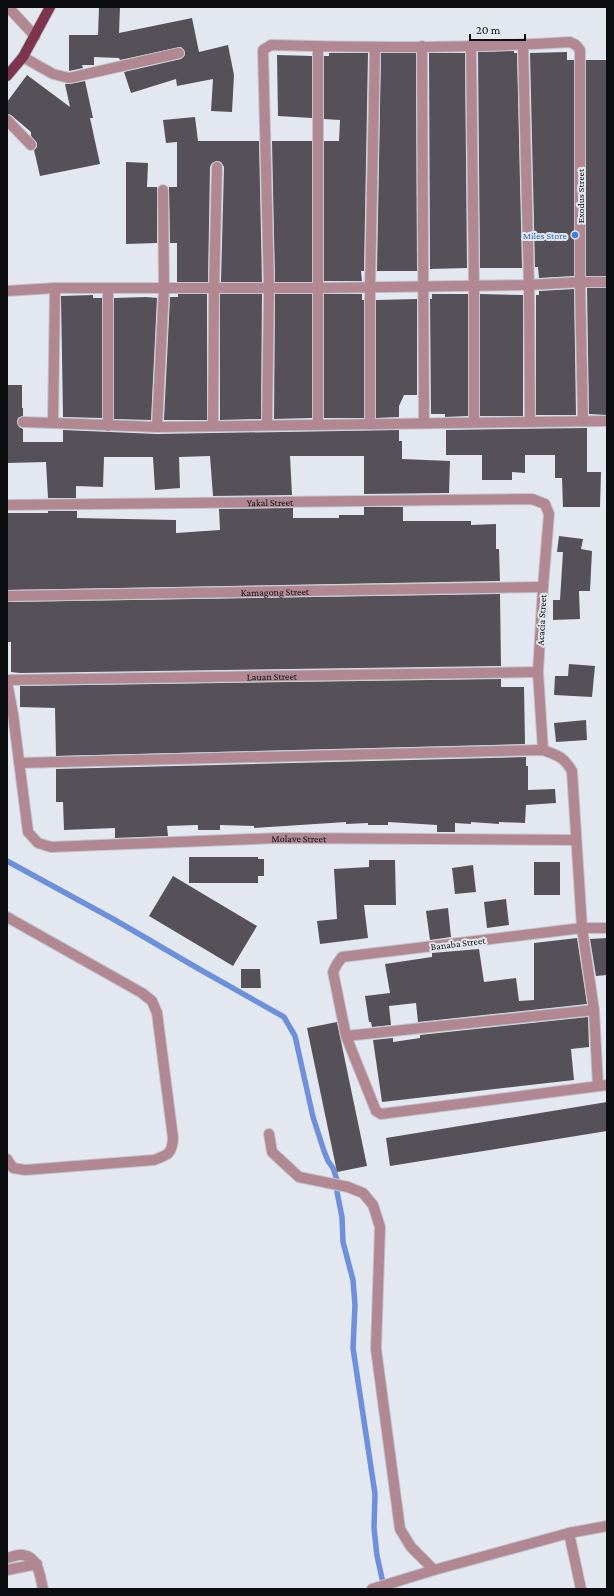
<svg xmlns="http://www.w3.org/2000/svg" width="614" height="1596" font-family="'Crimson Pro',serif">
	<style>
		.lines { fill: none; stroke-linecap: round; stroke-linejoin: round }
		.stream { stroke: #6e90db; stroke-width: 5.5 }
		.building { fill: #565158 }
		.minor-casing { stroke: #c1c5cc; stroke-width: 12 }
		.major-casing { stroke: #c1c5cc; stroke-width: 12 }
		.minor { stroke: #b18791; stroke-width: 10 }
		.major { stroke: #7c354c; stroke-width: 10 }
		.shop-dot { fill: #3f7fe0; stroke: #e3e8f0; stroke-width: 1.5 }
		.labels { text-anchor: middle; stroke-width: 4; stroke-linejoin: round; paint-order: stroke }
		.street-label { font-size: 10px; fill: #0c0d10; stroke: #e3e8f0 }
		.shop-label { font-size: 10px; fill: #366cbe; stroke: #e3e8f0; text-anchor: end }
	</style>
	<rect width="100%" height="100%" fill="#e3e8f0"/>
	<g class="lines">
		<!-- stream -->
		<g class="stream">
			<polyline points="7,861 115,920 199,969 284,1017 295,1036 313,1117 324,1151 328,1161 333,1168 337,1180"/>
			<polyline points="337,1192 342,1217 343,1242 353,1280 355,1305 353,1348 375,1494 374,1528 377,1556 384,1587"/>
		</g>
	</g>
	<!-- building -->
	<g class="building">
		<polygon points="99,7 120,7 119,33 192,18 199,52 228,45 234,75 232,112 211,111 213,79 177,86 176,79 131,93 124,72 181,59 185,55 185,52 181,47 120,60 119,58 94,57 94,65 82,65 83,68 69,71 69,35 98,35"/>
		<polygon points="514,51 514,53 517,53 522,268 480,268 478,52"/>
		<polygon points="567,52 567,60 574,60 574,276 539,278 538,267 535,267 530,53"/>
		<polygon points="329,53 368,53 364,271 361,271 362,281 324,281 324,141 339,141 340,120 324,119 324,56 329,56"/>
		<polygon points="381,53 416,53 417,271 377,271"/>
		<polygon points="429,53 465,53 467,268 430,269"/>
		<polygon points="277,55 312,56 312,118 278,116"/>
		<rect x="586" y="60" width="21" height="216"/>
		<polygon points="27,75 70,107 65,84 70,84 85,81 93,118 90,118 100,164 40,176 34,150 37,147 37,143 31,136 31,132 11,115 7,114 7,102"/>
		<polygon points="195,117 198,141 259,141 262,282 221,282 224,167 221,162 217,161 212,163 210,167 208,282 177,282 177,243 170,243 169,187 177,187 177,142 166,143 163,120"/>
		<polygon points="272,141 312,141 312,282 275,282"/>
		<polygon points="126,162 148,163 147,187 157,187 157,243 126,244"/>
		<polygon points="587,288 607,288 607,415 589,414"/>
		<polygon points="574,289 576,415 536,415 536,295 539,295 539,291"/>
		<polygon points="178,294 207,294 207,420 164,420 170,297 178,297"/>
		<polygon points="220,294 262,294 261,419 220,420"/>
		<polygon points="275,294 312,294 312,418 274,419"/>
		<polygon points="324,294 362,294 362,300 364,300 364,418 324,418"/>
		<polygon points="432,294 468,294 468,416 445,417 445,414 431,414 430,299 432,299"/>
		<polygon points="480,294 523,295 523,416 480,416"/>
		<polygon points="93,295 93,298 102,298 102,418 63,417 61,296"/>
		<polygon points="146,297 157,298 151,420 114,419 114,298"/>
		<polygon points="417,299 417,395 404,395 399,406 399,417 376,418 376,300"/>
		<polygon points="7,385 22,385 22,408 23,408 23,416 18,418 17,422 19,427 23,429 23,442 63,442 63,430 157,434 399,430 399,441 402,441 402,459 450,461 449,493 364,494 364,456 290,456 292,495 213,496 210,456 179,457 180,488 155,490 153,457 104,457 103,487 76,486 76,498 48,498 46,462 7,463"/>
		<polygon points="587,428 587,472 601,472 600,507 563,507 562,478 555,478 555,455 525,455 525,473 512,472 512,480 482,480 482,455 446,455 446,430"/>
		<polygon points="364,507 403,507 403,521 471,521 471,525 496,524 496,549 499,549 500,581 7,590 7,513 48,513 48,511 77,511 77,518 176,520 176,533 220,530 219,509 293,508 293,518 339,518 339,515 364,515"/>
		<polygon points="559,536 583,539 581,549 592,551 590,591 579,591 580,619 553,620 553,600 560,600 563,552 557,552"/>
		<polygon points="500,594 501,666 20,673 11,672 11,642 7,642 7,602"/>
		<polygon points="569,664 595,666 592,697 554,695 555,676 568,676"/>
		<polygon points="501,679 501,687 524,687 525,744 56,756 55,708 20,707 20,686"/>
		<polygon points="586,720 587,740 556,742 554,723"/>
		<polygon points="526,757 526,766 528,766 528,790 555,789 556,803 526,805 525,823 499,822 499,824 471,822 471,824 455,823 455,832 437,832 437,825 388,822 388,825 368,825 368,823 346,824 346,822 254,828 254,826 220,825 220,830 198,830 198,825 167,826 168,836 115,838 115,828 64,830 63,802 56,802 56,769"/>
		<polygon points="189,857 258,857 258,859 264,859 264,876 258,876 258,883 189,883"/>
		<polygon points="369,860 395,860 396,905 364,905 368,938 320,944 317,921 337,919 334,869 369,867"/>
		<rect x="534" y="862" width="26" height="33"/>
		<polygon points="473,865 476,892 455,894 452,868"/>
		<polygon points="173,876 257,926 233,966 149,916"/>
		<polygon points="506,899 509,925 487,928 484,902"/>
		<polygon points="448,908 451,937 430,940 426,911"/>
		<polygon points="577,938 587,1004 418,1022 416,1003 389,1006 391,1025 372,1027 371,1022 369,1022 365,996 390,993 385,964 432,957 432,953 479,949 484,982 516,978 519,1001 534,1000 534,943"/>
		<polygon points="607,938 607,975 596,976 590,939"/>
		<polygon points="241,969 260,969 261,988 241,988"/>
		<polygon points="588,1017 589,1047 571,1049 574,1080 382,1102 373,1040 393,1038 393,1042 420,1038 420,1035"/>
		<polygon points="337,1022 367,1166 337,1172 307,1028"/>
		<polygon points="607,1102 607,1131 390,1166 386,1138"/>
	</g>
	<g class="lines">
		<defs>
			<g id="minor">
				<polyline points="8,7 35,36"/>
				<polyline points="523,44 529,285 530,422"/>
				<polyline points="471,45 474,286 474,422"/>
				<polyline points="422,46 424,422"/>
				<polyline points="318,47 318,424"/>
				<polyline points="23,57 53,74 69,78 179,53"/>
				<polyline points="7,120 31,145"/>
				<polyline points="55,288 53,423 157,427 607,421"/>
				<polyline points="7,291 55,288 318,288 529,285 580,282 607,282"/>
				<polyline points="23,422 53,423"/>
				<polyline points="370,424 370,287 375,47"/>
				<path d="M267,425L269,288L263,50L271,45C370,48 470,48 570,42L576,45L580,50V282L583,421"/>
				<polyline points="108,426 108,289"/>
				<polyline points="213,426 214,289 217,167"/>
				<polyline points="157,427 164,288 163,190"/>
				<path id="s1" d="M7,505L532,499L545,504L549,514L543,587L538,672L543,750"/>
				<path id="s2" d="M7,596L543,587"/>
				<path id="s3" d="M7,680L538,672"/>
				<path id="s4" d="M7,682L13,714L28,832L38,843L51,847L278,838L575,840"/>
				<path d="M19,763L543,750C558,756 563,756 572,771L582,928L594,1010L598,1086"/>
				<path d="M7,917L142,993L152,1001L157,1013L173,1138C172,1154 168,1155 154,1160L25,1170L13,1168L7,1159"/>
				<polyline points="607,928 582,928 342,957 337,964 333,972 346,1036 376,1111 381,1114 607,1085"/>
				<polyline points="346,1036 594,1010"/>
				<polyline points="269,1134 272,1152 299,1177 348,1187 363,1193 373,1205 380,1227 376,1349 400,1529 411,1547 434,1570"/>
				<polyline points="569,1533 581,1589"/>
				<path d="M7,1558C12,1557 18,1554 23,1555C39,1557 40,1577 43,1589"/>
				<polyline points="7,1570 37,1564"/>
				<polyline points="372,1589 434,1570 569,1533 607,1526"/>
			</g>
			<polyline id="major" points="7,76 23,57 50,7"/>
		</defs>
		<!-- minor casing -->
		<use href="#minor" class="minor-casing"/>
		<!-- major casing -->
		<use href="#major" class="major-casing"/>
		<!-- minor -->
		<use href="#minor" class="minor"/>
		<!-- major -->
		<use href="#major" class="major"/>
	</g>
	<!-- markers -->
	<circle class="shop-dot" cx="575" cy="235" r="4"/>
	<g class="labels">
		<!-- street labels -->
		<g class="street-label">
			<text transform="translate(580 196) rotate(-90)" y="4">Exodus Street</text>
			<text dy="4" stroke="none"><textPath href="#s1" startOffset="263">Yakal Street</textPath></text>
			<text dy="4" stroke="none"><textPath href="#s2" startOffset="268">Kamagong Street</textPath></text>
			<text transform="translate(541 620) rotate(-87)" y="4">Acacia Street</text>
			<text dy="4" stroke="none"><textPath href="#s3" startOffset="265">Lauan Street</textPath></text>
			<text dy="4" stroke="none"><textPath href="#s4" startOffset="428">Molave Street</textPath></text>
			<text transform="translate(458 943) rotate(-7)" y="4">Banaba Street</text>
		</g>
		<!-- shop labels -->
		<g class="shop-label">
			<text x="567" y="239">Miles Store</text>
		</g>
	</g>
	<!-- border -->
	<rect width="614" height="1596" fill="none" stroke="#0c0d10" stroke-width="16"/>
	<!-- scale -->
	<path d="M470 34v6h55v-6" fill="none" stroke="#0c0d10" stroke-width="2"/>
	<text x="476" y="34" font-size="12" fill="#0c0d10" stroke="#e3e8f0" stroke-width="3" paint-order="stroke">20 m</text>
</svg>
